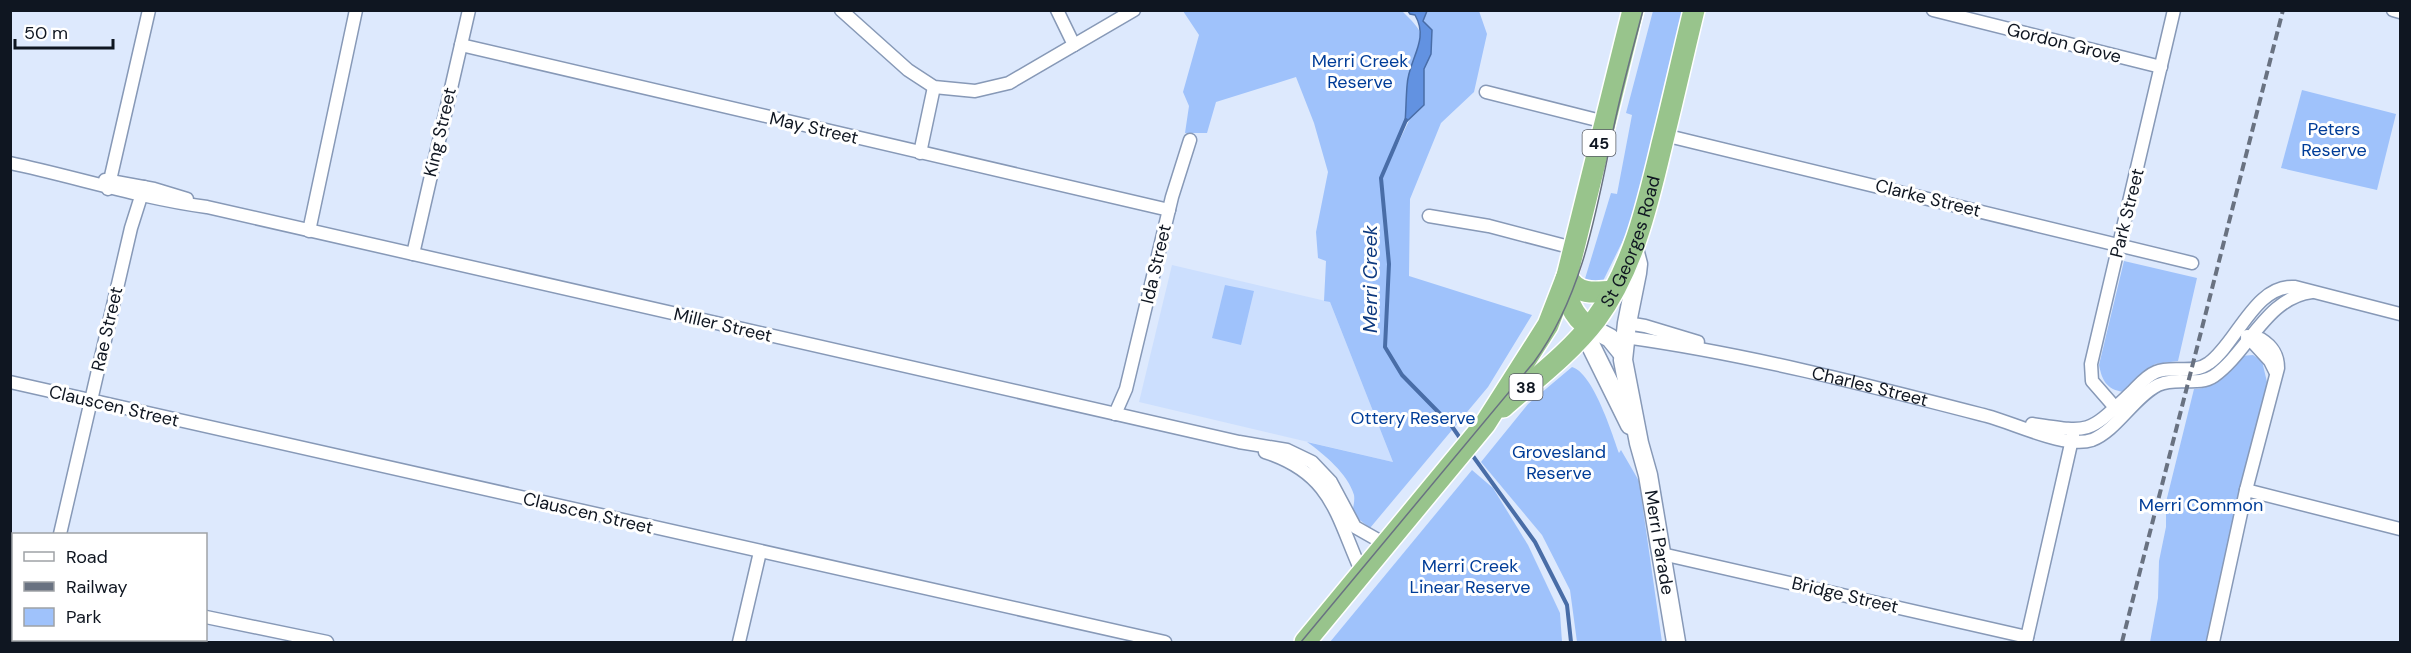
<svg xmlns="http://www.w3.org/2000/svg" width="2411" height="653" font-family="'DM Sans',sans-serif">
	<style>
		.built { fill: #ccdffe }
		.green { fill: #9fc2fb }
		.water { fill: #6292e1; stroke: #496da7; stroke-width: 1.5 }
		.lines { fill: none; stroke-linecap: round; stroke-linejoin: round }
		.stream { stroke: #496da7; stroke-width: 4 }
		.minor-casing { stroke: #8799b7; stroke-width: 15 }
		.secondary-casing { stroke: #8799b7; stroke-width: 21 }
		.trunk-casing { stroke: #fff; stroke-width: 24 }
		.minor { stroke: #fff; stroke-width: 12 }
		.secondary { stroke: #fff; stroke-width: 18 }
		.trunk { stroke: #98c48c; stroke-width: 21 }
		.tram { stroke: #697281; stroke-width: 1.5 }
		.rail { stroke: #697281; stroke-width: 4; stroke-dasharray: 9 4.5; stroke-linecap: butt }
		.labels { text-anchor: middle; stroke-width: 6; stroke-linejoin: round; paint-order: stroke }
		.shield { fill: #fff; stroke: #575c64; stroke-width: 1.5 }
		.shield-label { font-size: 16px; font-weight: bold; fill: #0f1621 }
		.street-label { font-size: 18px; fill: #0f1621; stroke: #fff }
		.park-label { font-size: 18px; fill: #003d98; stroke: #fff }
		.water-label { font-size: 20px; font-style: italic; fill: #0d397f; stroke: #fff }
	</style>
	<rect width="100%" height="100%" fill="#dde9fd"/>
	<!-- built -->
	<polygon class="built" points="1172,265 1330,302 1393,462 1139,402"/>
	<!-- green -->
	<g class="green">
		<path d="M1183,11H1402C1408,17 1416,24 1420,32C1438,72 1399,125 1389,162L1419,100L1430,33L1419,11H1479L1487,34L1474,92L1441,123L1410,199L1409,276L1532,315L1488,387L1370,528L1352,514C1353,508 1355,501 1354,495C1348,474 1324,454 1307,442L1393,462L1330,302L1324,301L1326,261L1318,258L1316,232L1328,172L1314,123L1296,77L1216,102L1207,133H1185L1189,106L1183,92L1199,35Z"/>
		<polygon points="1653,11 1686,11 1635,216 1603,281 1598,284 1584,282 1611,193 1617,194 1632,115 1626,113"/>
		<polygon points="2302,90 2396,114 2377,190 2281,168"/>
		<path d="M2124,261L2197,278L2178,361L2155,364L2123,392C2106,389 2102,380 2099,365Z"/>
		<polygon points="1225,285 1254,291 1241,345 1212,338"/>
		<path d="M2253,355L2262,361L2267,382L2206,642H2150L2158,598L2159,561L2166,527V502L2194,389C2215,389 2228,371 2241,356Z"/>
		<path d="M1572,367C1593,373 1612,433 1619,453L1621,450L1639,481L1662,642H1577L1570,590L1542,535L1481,462L1528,404Z"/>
		<polygon points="1472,470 1493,488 1528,545 1560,613 1562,642 1330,642"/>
	</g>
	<!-- water -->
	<path class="water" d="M1408,11H1427L1423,21L1432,30L1431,54L1424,69V105L1405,123C1406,111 1406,98 1407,86C1408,59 1430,41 1415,15L1410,14Z"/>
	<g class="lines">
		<!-- stream -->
		<g class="stream">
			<polyline points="1406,120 1381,178 1389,264 1385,347 1402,375 1451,425 1462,441"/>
			<polyline points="1470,452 1535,542 1567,605 1571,642"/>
		</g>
		<defs>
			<g id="minor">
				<polyline points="841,10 908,70 934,87 975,91 1009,83 1134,10"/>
				<polyline points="1057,10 1074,45"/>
				<polyline points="1933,10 2161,67"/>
				<polyline points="2393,10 2400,12"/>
				<polyline points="461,45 1169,210"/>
				<polyline points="1486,92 1605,122"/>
				<polyline points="1664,135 2192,263"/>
				<polyline points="920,153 934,87"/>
				<path d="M10,163C76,177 140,198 207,207L1239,442L1287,450L1312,462L1331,482L1355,527L1385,544"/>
				<polyline points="105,180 154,189 187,199"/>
				<polyline points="108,189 149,10"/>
				<polyline points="1429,216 1489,226 1573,248"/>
				<polyline points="309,231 356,10"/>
				<polyline points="413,254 469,10"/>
				<polyline points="1627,323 1645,326 1698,342"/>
				<polyline points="2247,336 2270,361 2275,371"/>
				<path id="s1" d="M1625,337C1748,354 1867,385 1987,416C2014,423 2066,449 2092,440C2116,431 2134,397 2158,385C2177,376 2198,387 2214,376C2248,352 2267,297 2312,292"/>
				<polyline points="10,382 1165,642"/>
				<polyline points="2119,412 2092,381 2091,364 2174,10"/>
				<polyline points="1115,414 1126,389 1172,197 1190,140"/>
				<path d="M2032,424C2092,433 2087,434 2132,392C2139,385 2146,376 2156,372C2173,365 2193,375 2209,363C2237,343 2255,284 2295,287L2400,314"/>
				<path d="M1265,452C1333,474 1336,516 1362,573"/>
				<polyline points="2246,490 2400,529"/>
				<polyline points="60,534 131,228 144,187"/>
				<polyline points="1662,554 2027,637"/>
				<polyline points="10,571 14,572"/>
				<polyline points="206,617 327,642"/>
				<polyline points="34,642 35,640"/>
				<polyline points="739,642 760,552"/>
				<polyline points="2026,642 2073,435"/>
				<path d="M2213,642L2246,490L2278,368C2278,354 2272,346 2261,339H2247"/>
			</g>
			<g id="secondary">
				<path id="s2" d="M1633,245L1638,264L1637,273L1627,323L1623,360L1639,443L1648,475L1676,642"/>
				<polyline points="1589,327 1589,342 1630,425"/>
				<polyline points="1589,327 1610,338 1623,354"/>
			</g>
			<g id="trunk">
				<path d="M1567,276C1576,295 1594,293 1613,291"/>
				<path d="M1566,279C1565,298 1573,317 1589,327"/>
				<path id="s3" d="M1503,407C1535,379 1570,353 1596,319C1633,269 1648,203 1662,144C1673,100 1683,55 1694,10"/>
				<polyline points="1305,642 1485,424 1548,325 1567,276 1633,10"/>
			</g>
		</defs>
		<!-- minor casing -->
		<use href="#minor" class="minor-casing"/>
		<!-- secondary casing -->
		<use href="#secondary" class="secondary-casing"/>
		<!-- trunk casing -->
		<use href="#trunk" class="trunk-casing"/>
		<!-- minor -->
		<use href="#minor" class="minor"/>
		<!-- secondary -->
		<use href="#secondary" class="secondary"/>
		<!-- trunk -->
		<use href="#trunk" class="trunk"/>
		<!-- tram -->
		<path class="tram" d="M1301,642L1534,362C1584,294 1597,207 1614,126C1622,87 1633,49 1643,10"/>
		<!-- rail -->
		<polyline class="rail" points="2122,642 2283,10"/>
	</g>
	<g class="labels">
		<!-- shield labels -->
		<g class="shield">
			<rect x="1582.5" y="130" width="33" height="26" rx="4.5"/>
			<rect x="1509.5" y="374" width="33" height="26" rx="4.5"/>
		</g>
		<g class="shield-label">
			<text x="1599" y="149">45</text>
			<text x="1526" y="393">38</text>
		</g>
		<!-- street labels -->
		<g class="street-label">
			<text transform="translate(2064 43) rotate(14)" y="6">Gordon Grove</text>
			<text transform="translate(814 128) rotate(13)" y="6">May Street</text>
			<text transform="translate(440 132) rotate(-77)" y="6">King Street</text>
			<text transform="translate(1928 198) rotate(14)" y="6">Clarke Street</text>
			<text transform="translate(2127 213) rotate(-76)" y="6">Park Street</text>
			<text dy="6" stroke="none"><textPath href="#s3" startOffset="214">St Georges Road</textPath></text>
			<text transform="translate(1156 264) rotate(-77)" y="6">Ida Street</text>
			<text transform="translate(723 325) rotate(13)" y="6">Miller Street</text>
			<text transform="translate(107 329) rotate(-77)" y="6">Rae Street</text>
			<text dy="6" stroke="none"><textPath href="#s1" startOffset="250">Charles Street</textPath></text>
			<text transform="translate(114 406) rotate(13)" y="6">Clauscen Street</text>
			<text transform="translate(588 513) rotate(13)" y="6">Clauscen Street</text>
			<text dy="6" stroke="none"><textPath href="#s2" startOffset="303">Merri Parade</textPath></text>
			<text transform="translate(1845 595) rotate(13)" y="6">Bridge Street</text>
		</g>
		<!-- park labels -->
		<g class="park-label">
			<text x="1360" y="67">Merri Creek<tspan x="1360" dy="21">Reserve</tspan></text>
			<text x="2334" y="135">Peters<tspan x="2334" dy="21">Reserve</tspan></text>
			<text x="1413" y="424">Ottery Reserve</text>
			<text x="1559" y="458">Grovesland<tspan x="1559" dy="21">Reserve</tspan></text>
			<text x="2201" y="511">Merri Common</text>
			<text x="1470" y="572">Merri Creek<tspan x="1470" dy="21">Linear Reserve</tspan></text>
		</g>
		<!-- water labels -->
		<g class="water-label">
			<text transform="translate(1370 279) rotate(-90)" y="7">Merri Creek</text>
		</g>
	</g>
	<!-- border -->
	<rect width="2411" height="653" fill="none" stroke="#0f1621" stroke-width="24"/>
	<!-- legend -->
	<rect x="12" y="533" width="195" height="108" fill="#ffffff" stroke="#9fa2a6" stroke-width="1.5"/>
	<rect x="24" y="552" width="30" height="9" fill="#ffffff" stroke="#9fa2a6" stroke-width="1.5"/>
	<text x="66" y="563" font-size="18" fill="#0f1621">Road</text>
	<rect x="24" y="582" width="30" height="9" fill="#697281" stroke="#9fa2a6" stroke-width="1.5"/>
	<text x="66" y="593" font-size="18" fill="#0f1621">Railway</text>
	<rect x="24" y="608" width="30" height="18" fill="#9fc2fb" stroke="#9fa2a6" stroke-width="1.5"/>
	<text x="66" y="623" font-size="18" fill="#0f1621">Park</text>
	<!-- scale -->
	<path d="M15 39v9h98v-9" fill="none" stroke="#0f1621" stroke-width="3"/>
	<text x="24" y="39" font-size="18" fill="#0f1621" stroke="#ffffff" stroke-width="4.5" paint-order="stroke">50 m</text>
</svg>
